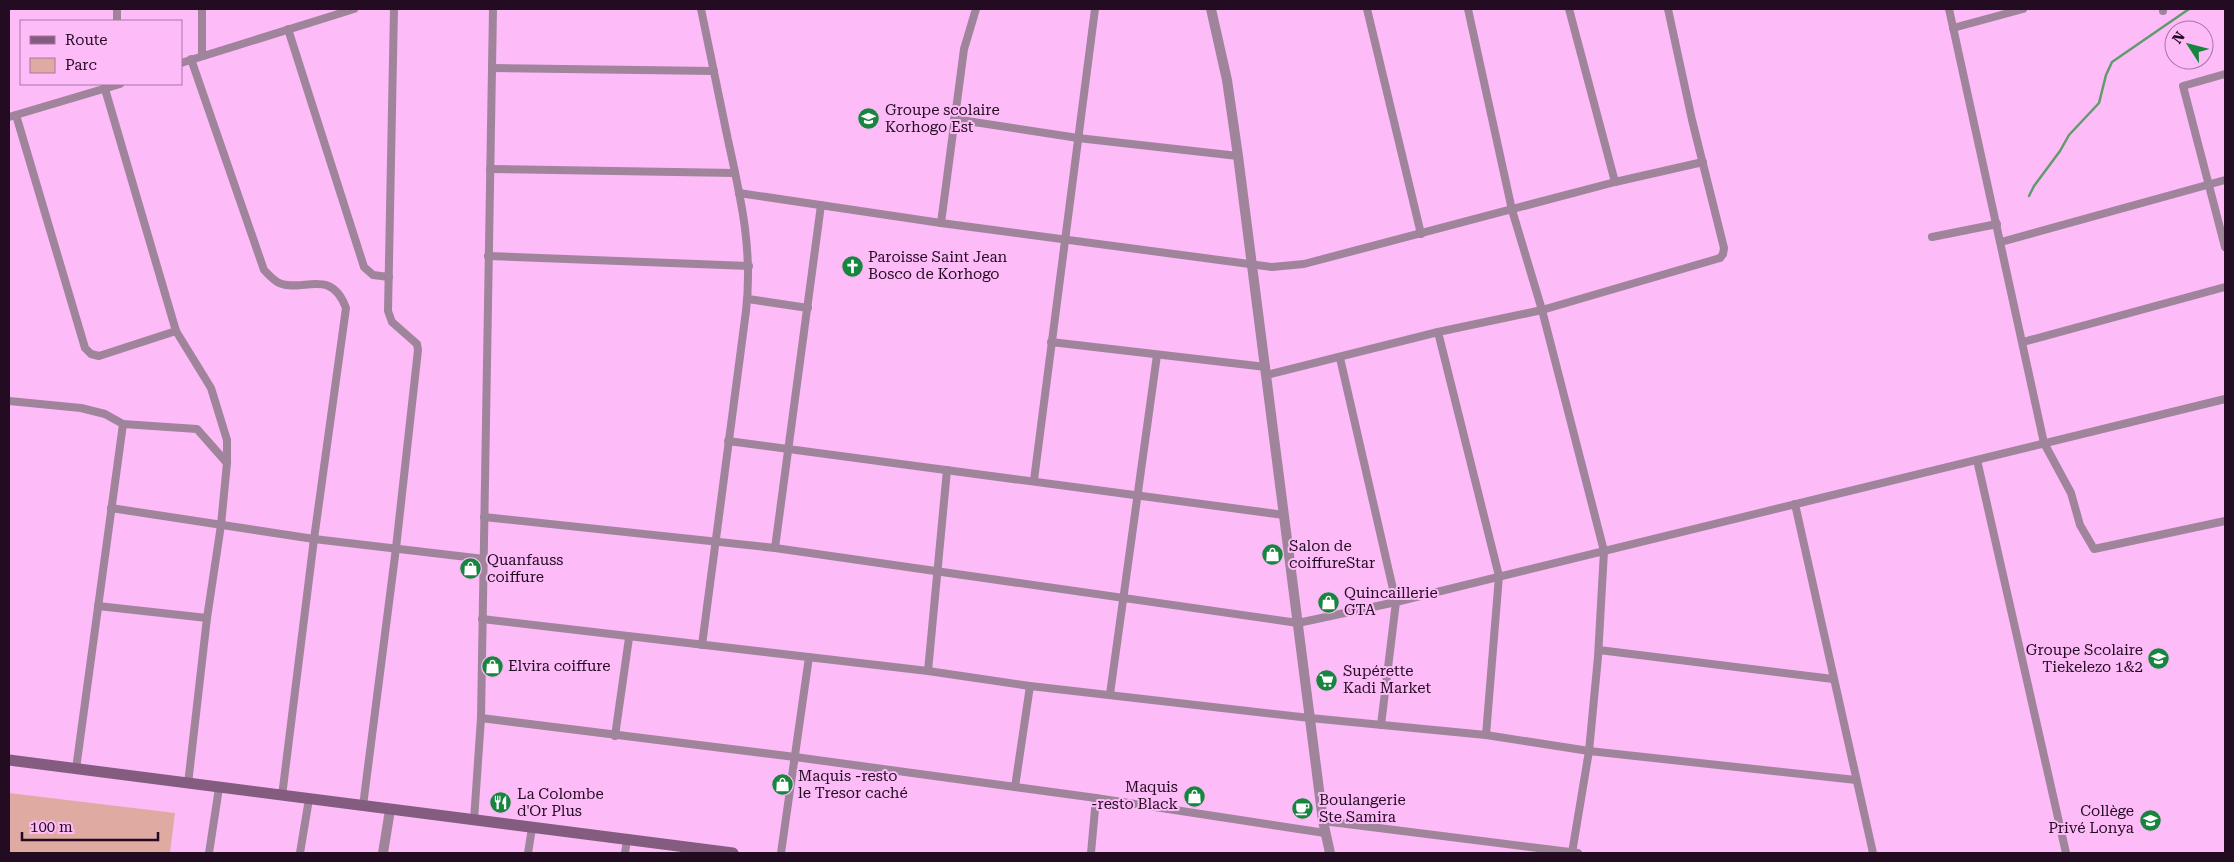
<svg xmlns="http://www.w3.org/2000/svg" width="2234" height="862" font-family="'Roboto Serif',serif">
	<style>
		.green { fill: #dfaaa2 }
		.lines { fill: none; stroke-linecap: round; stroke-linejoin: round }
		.stream { stroke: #619a6c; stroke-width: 2.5 }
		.minor { stroke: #9f849c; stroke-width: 8 }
		.tertiary { stroke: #9f849c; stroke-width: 10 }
		.secondary { stroke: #835c80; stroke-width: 11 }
		.labels { text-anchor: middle; stroke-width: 4; stroke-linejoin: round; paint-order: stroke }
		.poi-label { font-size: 15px; fill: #230c22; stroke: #fdbcf8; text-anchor: start }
	</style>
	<rect width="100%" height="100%" fill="#fdbcf8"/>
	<!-- green -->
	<polygon class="green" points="9,793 175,813 170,853 9,853"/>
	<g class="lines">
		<!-- stream -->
		<polyline class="stream" points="2029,196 2034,186 2060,151 2069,135 2099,103 2106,75 2112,62 2189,9"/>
		<!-- minor -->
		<g class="minor">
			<polyline points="202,9 202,56"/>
			<path d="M701,9C710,53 719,96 728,140C741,199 753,250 746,311L702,645"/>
			<polyline points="1367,9 1421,234"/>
			<polyline points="1468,9 1512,210 1542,310 1604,551 1598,657 1589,751 1572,853"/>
			<polyline points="1569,9 1615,182"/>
			<polyline points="1949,9 2044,443 2071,493 2080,525 2094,549 2225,521"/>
			<polyline points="2163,9 2163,11"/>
			<polyline points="117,21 117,9"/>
			<polyline points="1953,28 2023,9"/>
			<polyline points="288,29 364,267 373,275 389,277"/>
			<path d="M191,59L264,270C269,275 273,280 279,283C303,293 331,267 346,308L314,539L282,796"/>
			<polyline points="181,63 354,9"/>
			<polyline points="492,68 714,71"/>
			<polyline points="2225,74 2183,86 2225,247"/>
			<polyline points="105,89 176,331 211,388 227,440 227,463 221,525 207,618 188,784"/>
			<polyline points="16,115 85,348 91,354 99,356 176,331"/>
			<polyline points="9,117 120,84"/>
			<polyline points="954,119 1078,138 1238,156"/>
			<polyline points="490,169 735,173"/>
			<polyline points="739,193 941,223 1272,267 1304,264 1615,182 1703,162"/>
			<polyline points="941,223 964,49 976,9"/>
			<polyline points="1932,237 1997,224"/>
			<polyline points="2001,242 2225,180"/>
			<polyline points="488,256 749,266"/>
			<polyline points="748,299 808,308"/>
			<polyline points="1438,332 1499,576 1486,735"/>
			<polyline points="1051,342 1266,367"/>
			<polyline points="2023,342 2225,287"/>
			<polyline points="1340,358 1396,602 1381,725"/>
			<polyline points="1267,375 1438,332 1542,310 1720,258 1723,254 1724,248 1692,120 1668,9"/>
			<polyline points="9,401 81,408 105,414 123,424 197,429 227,463"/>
			<polyline points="728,441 1284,515"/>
			<polyline points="1977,460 2066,853"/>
			<polyline points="1034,480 1095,9"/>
			<polyline points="1795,504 1873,853"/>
			<polyline points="111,508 314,539 484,559"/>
			<polyline points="484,517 775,548 1298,623 1396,602 2225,399"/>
			<polyline points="775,548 821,205"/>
			<polyline points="98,606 207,618"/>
			<polyline points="482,619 928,671 1030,686 1310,718 1486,735 1589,751 1856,780"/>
			<polyline points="1599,650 1833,679"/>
			<polyline points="928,671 947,470"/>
			<polyline points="1110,694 1157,355"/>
			<polyline points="481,718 795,757 1096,798 1325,833"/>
			<polyline points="615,736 629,638"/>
			<polyline points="76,769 123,424"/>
			<polyline points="1015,787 1030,686"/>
			<polyline points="363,806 396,548 418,350 417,344 392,322 388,311 394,9"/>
			<polyline points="474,820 481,718 493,9"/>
			<polyline points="1323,821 1578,853"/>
			<polyline points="209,853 219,788"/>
			<polyline points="300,853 309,799"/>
			<polyline points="528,853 532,828"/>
			<polyline points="625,853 627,840"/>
			<polyline points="781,853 809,657"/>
			<polyline points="1091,853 1096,798"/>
		</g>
		<!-- tertiary -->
		<g class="tertiary">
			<polyline points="1211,9 1227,80 1238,156 1323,821 1330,853"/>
			<polyline points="383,853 390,810"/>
		</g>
		<!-- secondary -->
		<polyline class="secondary" points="9,760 733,853"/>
	</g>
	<!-- icons -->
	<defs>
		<symbol id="school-disc" viewBox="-11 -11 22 22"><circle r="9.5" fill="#16853d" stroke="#fdbcf8"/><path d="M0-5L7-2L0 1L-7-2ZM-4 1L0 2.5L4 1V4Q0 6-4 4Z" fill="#fff"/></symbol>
		<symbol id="church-disc" viewBox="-11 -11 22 22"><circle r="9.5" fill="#16853d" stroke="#fdbcf8"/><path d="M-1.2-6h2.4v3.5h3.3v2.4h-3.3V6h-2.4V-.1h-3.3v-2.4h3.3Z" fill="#fff"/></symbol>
		<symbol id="shop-disc" viewBox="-11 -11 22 22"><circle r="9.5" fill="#16853d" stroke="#fdbcf8"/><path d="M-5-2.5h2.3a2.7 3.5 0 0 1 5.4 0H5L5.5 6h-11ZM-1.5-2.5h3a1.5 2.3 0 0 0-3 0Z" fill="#fff"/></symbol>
		<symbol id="supermarket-disc" viewBox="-11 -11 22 22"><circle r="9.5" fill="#16853d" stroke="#fdbcf8"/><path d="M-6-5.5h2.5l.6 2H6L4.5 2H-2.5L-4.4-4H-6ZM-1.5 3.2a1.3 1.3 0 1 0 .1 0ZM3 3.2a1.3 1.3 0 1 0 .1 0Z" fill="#fff"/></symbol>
		<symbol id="restaurant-disc" viewBox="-11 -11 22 22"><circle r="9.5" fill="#16853d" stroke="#fdbcf8"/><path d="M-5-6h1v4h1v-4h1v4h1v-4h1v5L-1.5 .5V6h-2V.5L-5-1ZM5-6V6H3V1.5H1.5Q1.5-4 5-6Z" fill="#fff"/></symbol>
		<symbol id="cafe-disc" viewBox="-11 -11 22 22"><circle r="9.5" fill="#16853d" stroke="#fdbcf8"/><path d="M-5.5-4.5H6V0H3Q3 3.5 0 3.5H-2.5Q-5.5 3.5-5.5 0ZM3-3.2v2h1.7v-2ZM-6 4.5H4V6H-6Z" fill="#fff"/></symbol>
	</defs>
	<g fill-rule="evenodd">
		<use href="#school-disc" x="856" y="106" width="25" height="25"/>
		<use href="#church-disc" x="840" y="254" width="25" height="25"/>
		<use href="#shop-disc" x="1260" y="542" width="25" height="25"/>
		<use href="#shop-disc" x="458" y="556" width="25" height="25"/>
		<use href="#shop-disc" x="1316" y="590" width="25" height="25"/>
		<use href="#school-disc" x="2146" y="646" width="25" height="25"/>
		<use href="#shop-disc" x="480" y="654" width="25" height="25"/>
		<use href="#supermarket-disc" x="1314" y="668" width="25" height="25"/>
		<use href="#shop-disc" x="770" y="772" width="25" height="25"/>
		<use href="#shop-disc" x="1182" y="784" width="25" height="25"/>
		<use href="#restaurant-disc" x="488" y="790" width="25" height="25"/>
		<use href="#cafe-disc" x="1290" y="796" width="25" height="25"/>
		<use href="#school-disc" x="2138" y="808" width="25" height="25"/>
	</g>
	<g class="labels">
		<!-- poi labels -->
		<g class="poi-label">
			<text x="885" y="115">Groupe scolaire<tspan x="885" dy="17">Korhogo Est</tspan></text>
			<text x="868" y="262">Paroisse Saint Jean<tspan x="868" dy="17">Bosco de Korhogo</tspan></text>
			<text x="1289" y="551">Salon de<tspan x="1289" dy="17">coiffureStar</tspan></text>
			<text x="487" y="565">Quanfauss<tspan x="487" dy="17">coiffure</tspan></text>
			<text x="1344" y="598">Quincaillerie<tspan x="1344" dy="17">GTA</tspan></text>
			<text x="2143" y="655" text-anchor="end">Groupe Scolaire<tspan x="2143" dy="17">Tiekelezo 1&amp;2</tspan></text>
			<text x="508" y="671">Elvira coiffure</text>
			<text x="1343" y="676">Supérette<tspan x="1343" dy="17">Kadi Market</tspan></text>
			<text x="798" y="781">Maquis -resto<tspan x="798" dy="17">le Tresor caché</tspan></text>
			<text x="1178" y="792" text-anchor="end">Maquis<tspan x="1178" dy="17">-resto Black</tspan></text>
			<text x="517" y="799">La Colombe<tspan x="517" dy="17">d'Or Plus</tspan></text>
			<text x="1319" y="805">Boulangerie<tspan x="1319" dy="17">Ste Samira</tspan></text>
			<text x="2134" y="816" text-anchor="end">Collège<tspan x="2134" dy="17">Privé Lonya</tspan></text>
		</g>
	</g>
	<!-- border -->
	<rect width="2234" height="862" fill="none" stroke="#230c22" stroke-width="20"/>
	<!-- legend -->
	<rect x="20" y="20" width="162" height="65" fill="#fdbcf8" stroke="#a676a2"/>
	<rect x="30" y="36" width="25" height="8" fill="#835c80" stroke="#a676a2"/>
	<text x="65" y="45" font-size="15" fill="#230c22">Route</text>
	<rect x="30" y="58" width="25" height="15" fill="#dfaaa2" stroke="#a676a2"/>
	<text x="65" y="70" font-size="15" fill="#230c22">Parc</text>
	<!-- north arrow -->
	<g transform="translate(2189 45) rotate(306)"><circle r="24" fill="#fdbcf8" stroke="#a676a2"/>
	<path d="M0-4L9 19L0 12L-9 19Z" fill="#16853d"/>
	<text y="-8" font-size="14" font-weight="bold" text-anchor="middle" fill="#230c22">N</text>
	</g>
	<!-- scale -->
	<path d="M22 832v8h136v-8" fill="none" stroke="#230c22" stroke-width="2.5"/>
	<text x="30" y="832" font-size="15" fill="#230c22" stroke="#fdbcf8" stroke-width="4" paint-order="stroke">100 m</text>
</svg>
